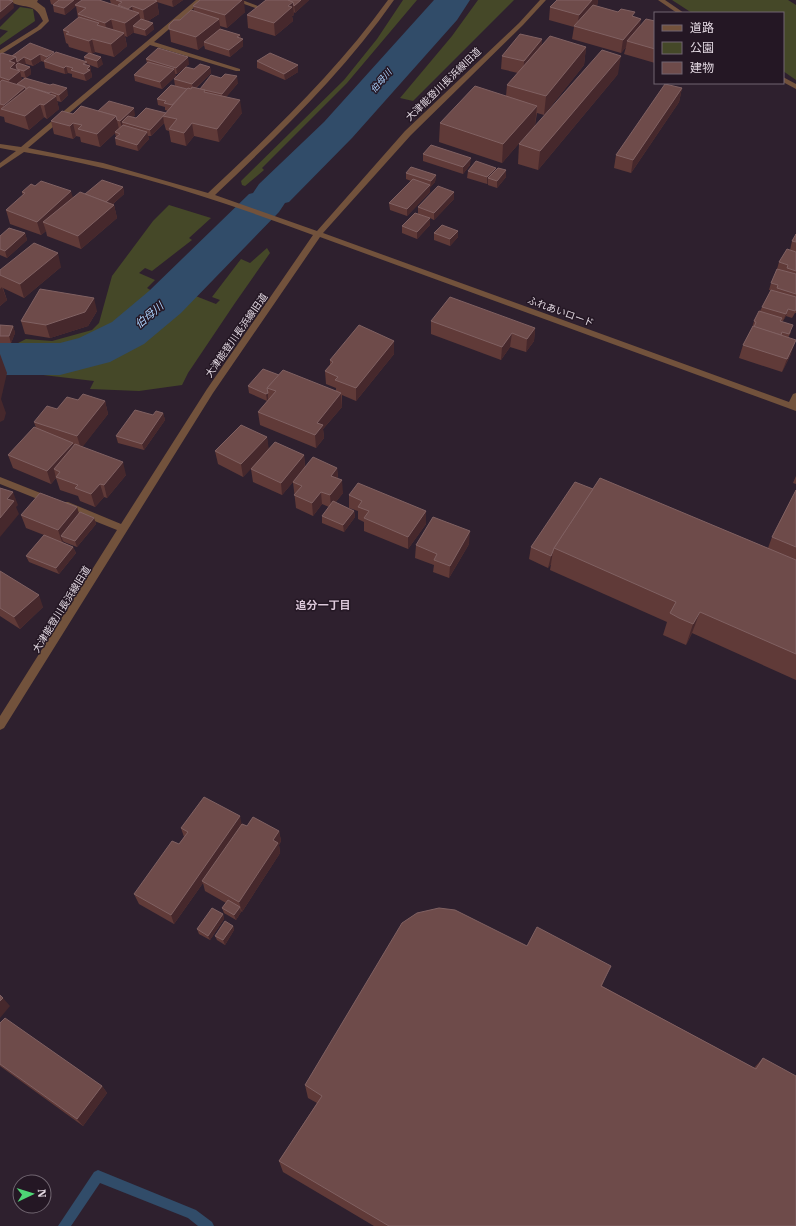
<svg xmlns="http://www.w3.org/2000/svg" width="796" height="1226" font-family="'IBM Plex Serif','Noto Sans JP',serif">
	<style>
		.green { fill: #454828 }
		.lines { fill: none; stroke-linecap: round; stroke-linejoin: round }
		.stream { fill: #314c69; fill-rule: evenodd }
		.river { fill: #314c69; fill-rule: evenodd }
		.minor { fill: #72523c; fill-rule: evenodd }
		.wall { fill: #603a38; fill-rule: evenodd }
		.shaded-wall { fill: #46282c }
		.building { fill: #6e4b4a; stroke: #806162 }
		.labels { text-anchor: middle; stroke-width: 3; stroke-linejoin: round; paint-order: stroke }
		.far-water-label { font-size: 9px; font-style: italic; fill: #a9cff9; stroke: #241724 }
		.street-label { font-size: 10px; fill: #e3d9e2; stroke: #241724 }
		.water-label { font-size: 11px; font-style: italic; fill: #a9cff9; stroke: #241724 }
		.neighbourhood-label { font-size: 11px; font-weight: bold; fill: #ddc9db; stroke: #241724 }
	</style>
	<rect width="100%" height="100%" fill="#2e202e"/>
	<!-- green -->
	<g class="green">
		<polygon points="403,0 417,0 347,83 262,168 264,170 245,186 242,185 241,181 344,80 377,39"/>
		<polygon points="478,0 514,0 413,101 400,98 452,36"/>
		<polygon points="672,0 788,0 796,5 796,80 783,71 783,13 692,13"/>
		<polygon points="20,7 33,9 35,21 0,45 0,38 8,31 0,29 0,27"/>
		<path d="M169,205L211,218L189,238L192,240L152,271L145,268L139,273L155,280L147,288L152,291C125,315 98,342 59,346C44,348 29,347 13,348L14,345L26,339L52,341L92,330L99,323L112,276L153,221Z"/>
		<path d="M267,248L270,253L235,303L188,373L182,385L139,391L90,389L94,381L43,375C78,371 111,363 141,342C159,329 176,311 193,295L216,304L220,300L212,297L241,259L250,263Z"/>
	</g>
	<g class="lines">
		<!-- stream -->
		<polygon class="stream" points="98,1170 196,1210 212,1222 214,1226 198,1226 188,1218 100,1183 71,1226 58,1226 94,1172"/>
		<!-- river -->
		<polygon class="river" points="434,0 470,0 457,20 352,138 289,202 285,203 279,212 181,313 144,344 110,362 60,375 0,375 0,343 60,343 79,338 112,322 149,291 249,194 253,193 259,184 324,122"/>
		<!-- minor -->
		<g class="minor">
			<path d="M8,0H38L37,2L45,8L49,21L41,29L0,55V50L37,27L43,21C34,0 23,11 8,0Z"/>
			<path d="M196,0H203L154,42L240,69V71H236L150,45L28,148L103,163L208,193C273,132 336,72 388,0H394C343,73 279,134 215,195L317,231L405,131L519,23L540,0H546L523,25L411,135L323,233L789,402L793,394L796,393V411L320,237L213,393L4,728L0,730V716L117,530L62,508L60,505L62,502H68L121,524L207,389L313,235C219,200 123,168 24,152L0,168V163L16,151L0,148V144L21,147Z"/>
			<polygon points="233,0 242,0 263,8 258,9"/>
			<polygon points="658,0 665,0 684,13 677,13"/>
			<polygon points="783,77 796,84 796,89 783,82"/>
			<polygon points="0,477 53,498 55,500 50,504 0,484"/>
		</g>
	</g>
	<!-- wall -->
	<g class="wall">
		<polygon points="50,0 99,0 111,4 110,0 183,0 173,7 157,2 159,14 148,21 154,29 146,36 134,33 134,32 127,37 125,36 127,46 114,57 95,52 92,54 69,47 68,44 66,43 63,30 78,18 76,6 65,15 54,12 53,5 51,4"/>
		<polygon points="266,0 309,0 295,13 294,12 294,15 292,16 293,21 275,36 248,28 247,15"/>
		<polygon points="557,0 598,0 597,6 634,17 640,26 655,21 655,63 624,54 626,47 621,53 572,39 574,27 549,20 550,7"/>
		<polygon points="193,6 245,12 227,28 220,26 220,29 240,35 241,39 243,46 230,57 205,49 204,45 198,50 171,42 169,25 180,20 194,11"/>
		<polygon points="542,39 541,46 586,47 584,65 544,115 537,113 535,125 502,163 439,142 440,123 506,96 507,85 518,73 501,69 502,56"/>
		<path d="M54,52V53L85,61L84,57L89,53L103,64L98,68L87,64V65L90,66L92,77L86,81L72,77V74L68,73L65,74L45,68L44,62L41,61L33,66L26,64L23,65L30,67L31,74L26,78L68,95L61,102L57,101L59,109L47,119L44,117L29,130L5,122L4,117L0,116V54L12,56ZM21,77H22L25,78L22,80Z"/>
		<polygon points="146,59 189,64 177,74 175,74 176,76 162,89 135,81 134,75 147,63"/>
		<polygon points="257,61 298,72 285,80 257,68"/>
		<polygon points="210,67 211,73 196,88 200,89 238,83 226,97 242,113 219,142 194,136 186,146 171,142 169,131 166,130 164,123 151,136 148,136 149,139 138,151 116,145 115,138 116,137 115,133 100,147 81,142 80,137 76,136 73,139 54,134 51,121 73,114 98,111 135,115 133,117 136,118 166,113 168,111 165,110 165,107 158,105 157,99 187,89 175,86 174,79 194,69"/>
		<polygon points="618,74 538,170 518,164 519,144"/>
		<polygon points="682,88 679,102 631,173 614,168 616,155"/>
		<polygon points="423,154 470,165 463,174 423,161"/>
		<polygon points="506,170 506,177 497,188 488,185 488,183 487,184 467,178 468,171"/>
		<polygon points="406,173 436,175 435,182 430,187 430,192 407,216 390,210 389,203 411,181 406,179"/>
		<polygon points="123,187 124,194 113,204 114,205 117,218 81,249 47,236 46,231 41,235 10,224 6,210 23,196 22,192 73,197 85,194"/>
		<polygon points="454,199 434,220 430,218 430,225 417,239 402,233 402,226 418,214 418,207"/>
		<polygon points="25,233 27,240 7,258 0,255 0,236"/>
		<polygon points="434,233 458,237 450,246 434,240"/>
		<polygon points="796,234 796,313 795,313 792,318 786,316 783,321 781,321 781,322 791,332 788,338 791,354 782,372 739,358 743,345 752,328 754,321 760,311 762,307 771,290 769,290 771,283 777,269 779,262 790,250 792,241"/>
		<polygon points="61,267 24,298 3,288 7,300 0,306 0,270"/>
		<polygon points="97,311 88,326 50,338 25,334 21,321"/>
		<polygon points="431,321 535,328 534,341 526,352 510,347 501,360 431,334"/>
		<polygon points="0,325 13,326 15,333 11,343 0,343"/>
		<polygon points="394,341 394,354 356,401 342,395 342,407 323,429 324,438 316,448 260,425 258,412 268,400 268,399 267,401 249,393 248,386 279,375 336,391 336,388 326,384 325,371 330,365 330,360"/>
		<polygon points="78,400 105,401 108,414 82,447 126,475 107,498 104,497 95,507 80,501 78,496 60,490 56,478 51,484 13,468 8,455 36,428 34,422 57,409"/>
		<polygon points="163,413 165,420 144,450 118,443 116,436 153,415"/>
		<polygon points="267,437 268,449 304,455 305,467 337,468 338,479 343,493 335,503 354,511 355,517 344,532 322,523 322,516 329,507 322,504 313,516 296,508 293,482 282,495 253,482 251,469 259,460 243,477 218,464 215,451"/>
		<polygon points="796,476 796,484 793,483"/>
		<polygon points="593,489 768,548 772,537 796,490 796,680 692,633 686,645 663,635 667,622 550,570 551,564 548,568 529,559 531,547"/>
		<polygon points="349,495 426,511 426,524 408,549 364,531 364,522 358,519 358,511 349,508"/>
		<polygon points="77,507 79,514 94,518 96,524 77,547 64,542 63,541 62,542 73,547 76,553 59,574 29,562 26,556 44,535 26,528 21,515"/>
		<polygon points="469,544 449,578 433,572 434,565 415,558 416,545"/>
		<polygon points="0,571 43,607 20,629 0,616"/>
		<polygon points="242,824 247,826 279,831 281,841 279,845 280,853 242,912 241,911 241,912 236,920 224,913 222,908 226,903 205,891 203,883 174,924 139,904 134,894 179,844 184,837 181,828"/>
		<polygon points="223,914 224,919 210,940 199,934 197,929"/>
		<polygon points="233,926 234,930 225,945 217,940 215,936"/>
		<polygon points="527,946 604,981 602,986 754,1068 763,1058 796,1226 374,1226 283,1172 279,1161 317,1103 308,1098 305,1085"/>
		<polygon points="0,1023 102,1086 107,1093 83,1126 0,1066"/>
	</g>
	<!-- shaded-wall -->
	<g class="shaded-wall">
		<polygon points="74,0 84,0 75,5 76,6 65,15 64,8"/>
		<polygon points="173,0 183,0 173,7 172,1"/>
		<polygon points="242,0 244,0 245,12 227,28 225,15"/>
		<polygon points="301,0 309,0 295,13 294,6"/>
		<polygon points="592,0 598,0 597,6 578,27 577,27 579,15"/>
		<polygon points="13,1 14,8 0,20 0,12"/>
		<polygon points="157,1 159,14 145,23 143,10"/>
		<polygon points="293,2 294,15 292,16 293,21 275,36 274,23 288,6"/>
		<polygon points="132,6 134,17 139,13 142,26 133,26 134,32 127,37 125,23 130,20 128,9"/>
		<polygon points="111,19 114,32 108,36 105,23"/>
		<polygon points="219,19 221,32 204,42 204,45 198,50 196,37"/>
		<polygon points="641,19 639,32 627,41 626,47 621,53 623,40"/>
		<polygon points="153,23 154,29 146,36 145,30"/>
		<polygon points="124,33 127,46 114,57 111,44"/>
		<polygon points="240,35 241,41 243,39 243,46 230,57 229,50 237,37"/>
		<polygon points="92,39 95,52 92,54 89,41"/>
		<polygon points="542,39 540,52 523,75 524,61"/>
		<polygon points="586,47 584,65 544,115 546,96"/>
		<polygon points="54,52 55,58 48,63 47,57"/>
		<polygon points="40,54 41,61 33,66 31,60"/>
		<polygon points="621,56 618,74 538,170 540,151"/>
		<polygon points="16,57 24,57 26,64 17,69 18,73 20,71 23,84 12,93 9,80 10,68 9,61"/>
		<polygon points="101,57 103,64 98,68 97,61"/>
		<polygon points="188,57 189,64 177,74 176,68"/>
		<polygon points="87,62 88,68 90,66 92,77 86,81 84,74 83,64"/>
		<polygon points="298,65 298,72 285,80 284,74"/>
		<polygon points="66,66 68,73 65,74 64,68"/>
		<polygon points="30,67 31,74 26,78 24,71"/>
		<polygon points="210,67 211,73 193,90 192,84"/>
		<polygon points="174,69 176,76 162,89 160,82"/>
		<polygon points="237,76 238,83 223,101 222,94"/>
		<polygon points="25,87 29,100 5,110 4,105"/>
		<polygon points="67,88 68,95 61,102 59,95"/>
		<polygon points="682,88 679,102 631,173 633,160"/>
		<polygon points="51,92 52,99 56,96 59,109 47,119 44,105 46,96"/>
		<polygon points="240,100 242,113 219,142 217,129"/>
		<polygon points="40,104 44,117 29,130 25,116"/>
		<polygon points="537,106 535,125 502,163 503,144"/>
		<polygon points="134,108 135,115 127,123 122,122 123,126 122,128 120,121"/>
		<polygon points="166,113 163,116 164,123 151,136 150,130"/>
		<polygon points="116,116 119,129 100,147 97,134"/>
		<polygon points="73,123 76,136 73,139 70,126"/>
		<polygon points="192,123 194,136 186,146 184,133"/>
		<polygon points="147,132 149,139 138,151 137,145"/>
		<polygon points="471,158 470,165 463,174 463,167"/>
		<polygon points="496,168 495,175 488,178 488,183 487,184 487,177"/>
		<polygon points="506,170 506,177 497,188 497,181"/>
		<polygon points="436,175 435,182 430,188 431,181"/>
		<polygon points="430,185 430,192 407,216 407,209"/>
		<polygon points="123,187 124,194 105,211 104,204"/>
		<polygon points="71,191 75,205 43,222 46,231 41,235 37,222"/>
		<polygon points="454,192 454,199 434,220 434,213"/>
		<polygon points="114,205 117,218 81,249 78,236"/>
		<polygon points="430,218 430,225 417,239 417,232"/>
		<polygon points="458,231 458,237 450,246 450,239"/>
		<polygon points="25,233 27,240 7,258 5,251"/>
		<polygon points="58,253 61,267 24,298 20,284"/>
		<polygon points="2,287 7,300 0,306 0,289"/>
		<polygon points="94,298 97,311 88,326 50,338 46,325"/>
		<polygon points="788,309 786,316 783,321 786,314"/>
		<polygon points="13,326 15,333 11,343 9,336"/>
		<polygon points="535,328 534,341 526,352 527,339"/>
		<polygon points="512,333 510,347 501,360 502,347"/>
		<polygon points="796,340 791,354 782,372 787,359"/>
		<polygon points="394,341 394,354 356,401 356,388"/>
		<polygon points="0,354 7,373 1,399 6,413 4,420 0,422"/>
		<polygon points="268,393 268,399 267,401 266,394"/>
		<polygon points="341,393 342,407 323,429 324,438 316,448 315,435 317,423"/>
		<polygon points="105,401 108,414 81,449 77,436"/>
		<polygon points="163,413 165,420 144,450 142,444"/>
		<polygon points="267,437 269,450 243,477 241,464"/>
		<polygon points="73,443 77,456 54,469 56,478 51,484 47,471"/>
		<polygon points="304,455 305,468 282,495 281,483"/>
		<polygon points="123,462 126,475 107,498 104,485"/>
		<polygon points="337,468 338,480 331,476"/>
		<polygon points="342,480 343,493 331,508 330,495"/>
		<polygon points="100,484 104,497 95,507 91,494"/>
		<polygon points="13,492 18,505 16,507 19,514 0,537 0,518 7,499"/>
		<polygon points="321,492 322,504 313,516 312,503"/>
		<polygon points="77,507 81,520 61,536 63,541 62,542 58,530"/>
		<polygon points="354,511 355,517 344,532 343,525"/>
		<polygon points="426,511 426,524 408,549 408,537"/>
		<polygon points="94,518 96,524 77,547 75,541"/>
		<polygon points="470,531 469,544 449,578 450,566"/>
		<polygon points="73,547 76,553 59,574 56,568"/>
		<polygon points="553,551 551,564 548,568 551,556"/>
		<polygon points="39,595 43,607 20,629 14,617"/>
		<polygon points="700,612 692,633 686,645 693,624"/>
		<polygon points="240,816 242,826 202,881 203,883 174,924 171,915"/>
		<polygon points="279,831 281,841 279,845 280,853 242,912 239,902 273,840"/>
		<polygon points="240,907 241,912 236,920 234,915"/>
		<polygon points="223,914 224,919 210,940 208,936"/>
		<polygon points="233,926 234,930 225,945 223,940"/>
		<polygon points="611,966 604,981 595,1001 601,986"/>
		<polygon points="3,998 10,1006 0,1018 0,1001"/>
		<polygon points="102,1086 107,1093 83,1126 77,1119"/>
	</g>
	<!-- building -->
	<g class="building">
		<polygon points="0,0 8,0 13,1 0,12"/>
		<polygon points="59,0 74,0 64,8 53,5"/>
		<polygon points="82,0 99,0 139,13 125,23 111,19 105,23 78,14 86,8 75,5"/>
		<polygon points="116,0 154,0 157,1 143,10 132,6 128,9 118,5 122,2"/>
		<polygon points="200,0 242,0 225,15 193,6"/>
		<polygon points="266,0 288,0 293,2 288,6 292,7 274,23 247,15"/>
		<polygon points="288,0 301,0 294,6 293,2"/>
		<polygon points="557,0 592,0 579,15 550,7"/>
		<polygon points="593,5 618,12 621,9 635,12 632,16 641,19 623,40 574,26"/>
		<polygon points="191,10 219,19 196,37 169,29 169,25 174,20 180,20"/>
		<polygon points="79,17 99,23 97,25 124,33 111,44 92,39 89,41 66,34 69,32 63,30"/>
		<polygon points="141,19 153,23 145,30 133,26"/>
		<polygon points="646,19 655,21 655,49 627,41"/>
		<polygon points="220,29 240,35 237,37 243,39 229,50 204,42"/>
		<polygon points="520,34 542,39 524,61 502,56"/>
		<polygon points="550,36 586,47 546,96 507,85"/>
		<polygon points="30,43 54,52 47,57 40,54 31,60 24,57 17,62 16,57 12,56"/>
		<polygon points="158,48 188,57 176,68 146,59"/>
		<polygon points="602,50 621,56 540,151 519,144"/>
		<polygon points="56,52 87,62 83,64 90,66 87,69 90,70 84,74 71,70 73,68 66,66 64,68 44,61"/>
		<polygon points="2,53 16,57 9,61 15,63 10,68 20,71 9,80 0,77 0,54"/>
		<polygon points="89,53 101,57 97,61 84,57"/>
		<polygon points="270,53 298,65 284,74 257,61"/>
		<polygon points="148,62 174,69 160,82 134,75"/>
		<polygon points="18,63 30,67 24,71 17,69 16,65"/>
		<polygon points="200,64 210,67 192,84 174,79 186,67 194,69"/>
		<polygon points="225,74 237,76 222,94 200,89 211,75 221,78"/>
		<polygon points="25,78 50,85 53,84 67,88 59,95 51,92 49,93 29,87 26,89 25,87 17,84"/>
		<polygon points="2,80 25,87 4,105 0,104 0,82"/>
		<polygon points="665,84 682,88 633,160 616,155"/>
		<polygon points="171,85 187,89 172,105 164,103 166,101 157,99"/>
		<polygon points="475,86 537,106 503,144 440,123"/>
		<polygon points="29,87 56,96 44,105 40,104 25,116 1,109"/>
		<polygon points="192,87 205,90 204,92 240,100 217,129 192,123 184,133 169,129 177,119 163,116 188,88 191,89"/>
		<polygon points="109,101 134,108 120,121 117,120 116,116 98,111"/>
		<polygon points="81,106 116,116 97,134 78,129 82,125 73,123 70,126 51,121 62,111 73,114"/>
		<polygon points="146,108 166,113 150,130 122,122 128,116 136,118"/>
		<polygon points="123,125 147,132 137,145 115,138 120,134 115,132"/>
		<polygon points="431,145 471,158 463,167 423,154"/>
		<polygon points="476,161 496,168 487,177 468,171"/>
		<polygon points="411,167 436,175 431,181 406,173"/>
		<polygon points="498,168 506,170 497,181 488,178"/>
		<polygon points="413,179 430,185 407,209 389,203"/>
		<polygon points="102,180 123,187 106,202 85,194"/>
		<polygon points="41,181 71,191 37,222 6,210 25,193 22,192 31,184 35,186"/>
		<polygon points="438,186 454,192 434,213 418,207"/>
		<polygon points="80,192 114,205 78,236 43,222"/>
		<polygon points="415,213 430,218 417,232 402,226"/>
		<polygon points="442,225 458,231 450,239 434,233"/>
		<polygon points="9,228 25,233 5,251 0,249 0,236"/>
		<polygon points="796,234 796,242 792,241"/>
		<polygon points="34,243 58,253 20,284 0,275 0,270"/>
		<polygon points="787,249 796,252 796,271 787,268 788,265 779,262"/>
		<polygon points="777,269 796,274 796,294 777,288 778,285 771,283"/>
		<polygon points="40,289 94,298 85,312 46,325 21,321"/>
		<polygon points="771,290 796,297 796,309 795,311 788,309 786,314 762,307"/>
		<polygon points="450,297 535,328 527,339 512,333 502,347 431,321"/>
		<polygon points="759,311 782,318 780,321 793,325 789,334 782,332 781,335 754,327 756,322 754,321"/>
		<polygon points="0,325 13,326 9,336 0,336"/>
		<polygon points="359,325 394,341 356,388 335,380 338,377 325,371 333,362 330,360"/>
		<polygon points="753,326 796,340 787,359 743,345"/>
		<polygon points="263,369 279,375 267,388 268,393 266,394 248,386"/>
		<polygon points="283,370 341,393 317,423 323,425 315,435 258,412 276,391 267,388"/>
		<polygon points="83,394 105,401 77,436 34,422 47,406 57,409 67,397 78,400"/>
		<polygon points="135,410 153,415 156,411 163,413 142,444 116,436"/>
		<polygon points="241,425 267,437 241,464 215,451"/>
		<polygon points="34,427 73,443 47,471 8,455"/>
		<polygon points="275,442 304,455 281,483 251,469"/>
		<polygon points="75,444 123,462 104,485 100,484 91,494 75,488 78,485 56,477 60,472 54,469"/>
		<polygon points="313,457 337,468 331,476 342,480 330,495 321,492 312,503 294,495 302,486 293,482"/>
		<polygon points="600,478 796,560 796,654 700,612 693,624 679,618 670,613 676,602 554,548"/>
		<polygon points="575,482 593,489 554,548 553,551 551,556 531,547"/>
		<polygon points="358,483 426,511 408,537 364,518 369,511 358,507 362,501 349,495"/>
		<polygon points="0,488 13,492 7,499 14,501 0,518"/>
		<polygon points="796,490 796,547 772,537"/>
		<polygon points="40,493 77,507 58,530 21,515"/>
		<polygon points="333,501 354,511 343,525 322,516"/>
		<polygon points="80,512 94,518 75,541 61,536"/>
		<polygon points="433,517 470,531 450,566 434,560 437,554 416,545"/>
		<polygon points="44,535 73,547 56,568 26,556"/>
		<polygon points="0,571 39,595 14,617 0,608"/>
		<polygon points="204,797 240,816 171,915 134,894 172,841 179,844 188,832 181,828"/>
		<polygon points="253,817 279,831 273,840 278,843 239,902 202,881 242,824 247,826"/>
		<polygon points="228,900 240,907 234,915 222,908"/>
		<polygon points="212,908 223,914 208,936 197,929"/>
		<polygon points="439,908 455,910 527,946 537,927 611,966 601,986 756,1069 763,1058 796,1076 796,1226 389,1226 279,1161 322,1096 305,1085 402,923 417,913"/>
		<polygon points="225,921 233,926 223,940 215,936"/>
		<polygon points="0,995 3,998 0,1001"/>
		<polygon points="5,1018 102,1086 77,1119 0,1064 0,1023"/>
	</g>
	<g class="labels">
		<!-- far-water labels -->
		<g class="far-water-label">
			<text transform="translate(381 81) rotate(-49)" y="3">伯母川</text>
		</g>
		<!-- street labels -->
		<g class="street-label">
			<text transform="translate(443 84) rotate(-44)" y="4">大津能登川長浜線旧道</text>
			<text transform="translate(561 311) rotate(20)" y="4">ふれあいロード</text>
			<text transform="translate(236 335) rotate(-55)" y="4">大津能登川長浜線旧道</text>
			<text transform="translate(61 609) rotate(-58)" y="4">大津能登川長浜線旧道</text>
		</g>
		<!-- water labels -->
		<g class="water-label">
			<text transform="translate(149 315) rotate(-40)" y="4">伯母川</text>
		</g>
		<!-- neighbourhood labels -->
		<g class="neighbourhood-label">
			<text x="323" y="609">追分一丁目</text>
		</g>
	</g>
	<!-- legend -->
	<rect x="654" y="12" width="130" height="72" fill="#241724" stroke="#706570"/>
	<rect x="662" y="25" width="20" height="6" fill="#72523c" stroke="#706570"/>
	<text x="690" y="32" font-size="12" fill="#e3d9e2">道路</text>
	<rect x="662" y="42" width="20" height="12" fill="#454828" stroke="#706570"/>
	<text x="690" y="52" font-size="12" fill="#e3d9e2">公園</text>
	<rect x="662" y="62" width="20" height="12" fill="#6e4b4a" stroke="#706570"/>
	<text x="690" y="72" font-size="12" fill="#e3d9e2">建物</text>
	<!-- north arrow -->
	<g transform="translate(32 1194) rotate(86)"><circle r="19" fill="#241724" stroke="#706570"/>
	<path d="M0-3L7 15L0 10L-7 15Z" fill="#4ed675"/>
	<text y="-6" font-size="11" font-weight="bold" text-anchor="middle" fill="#e3d9e2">N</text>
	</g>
</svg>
